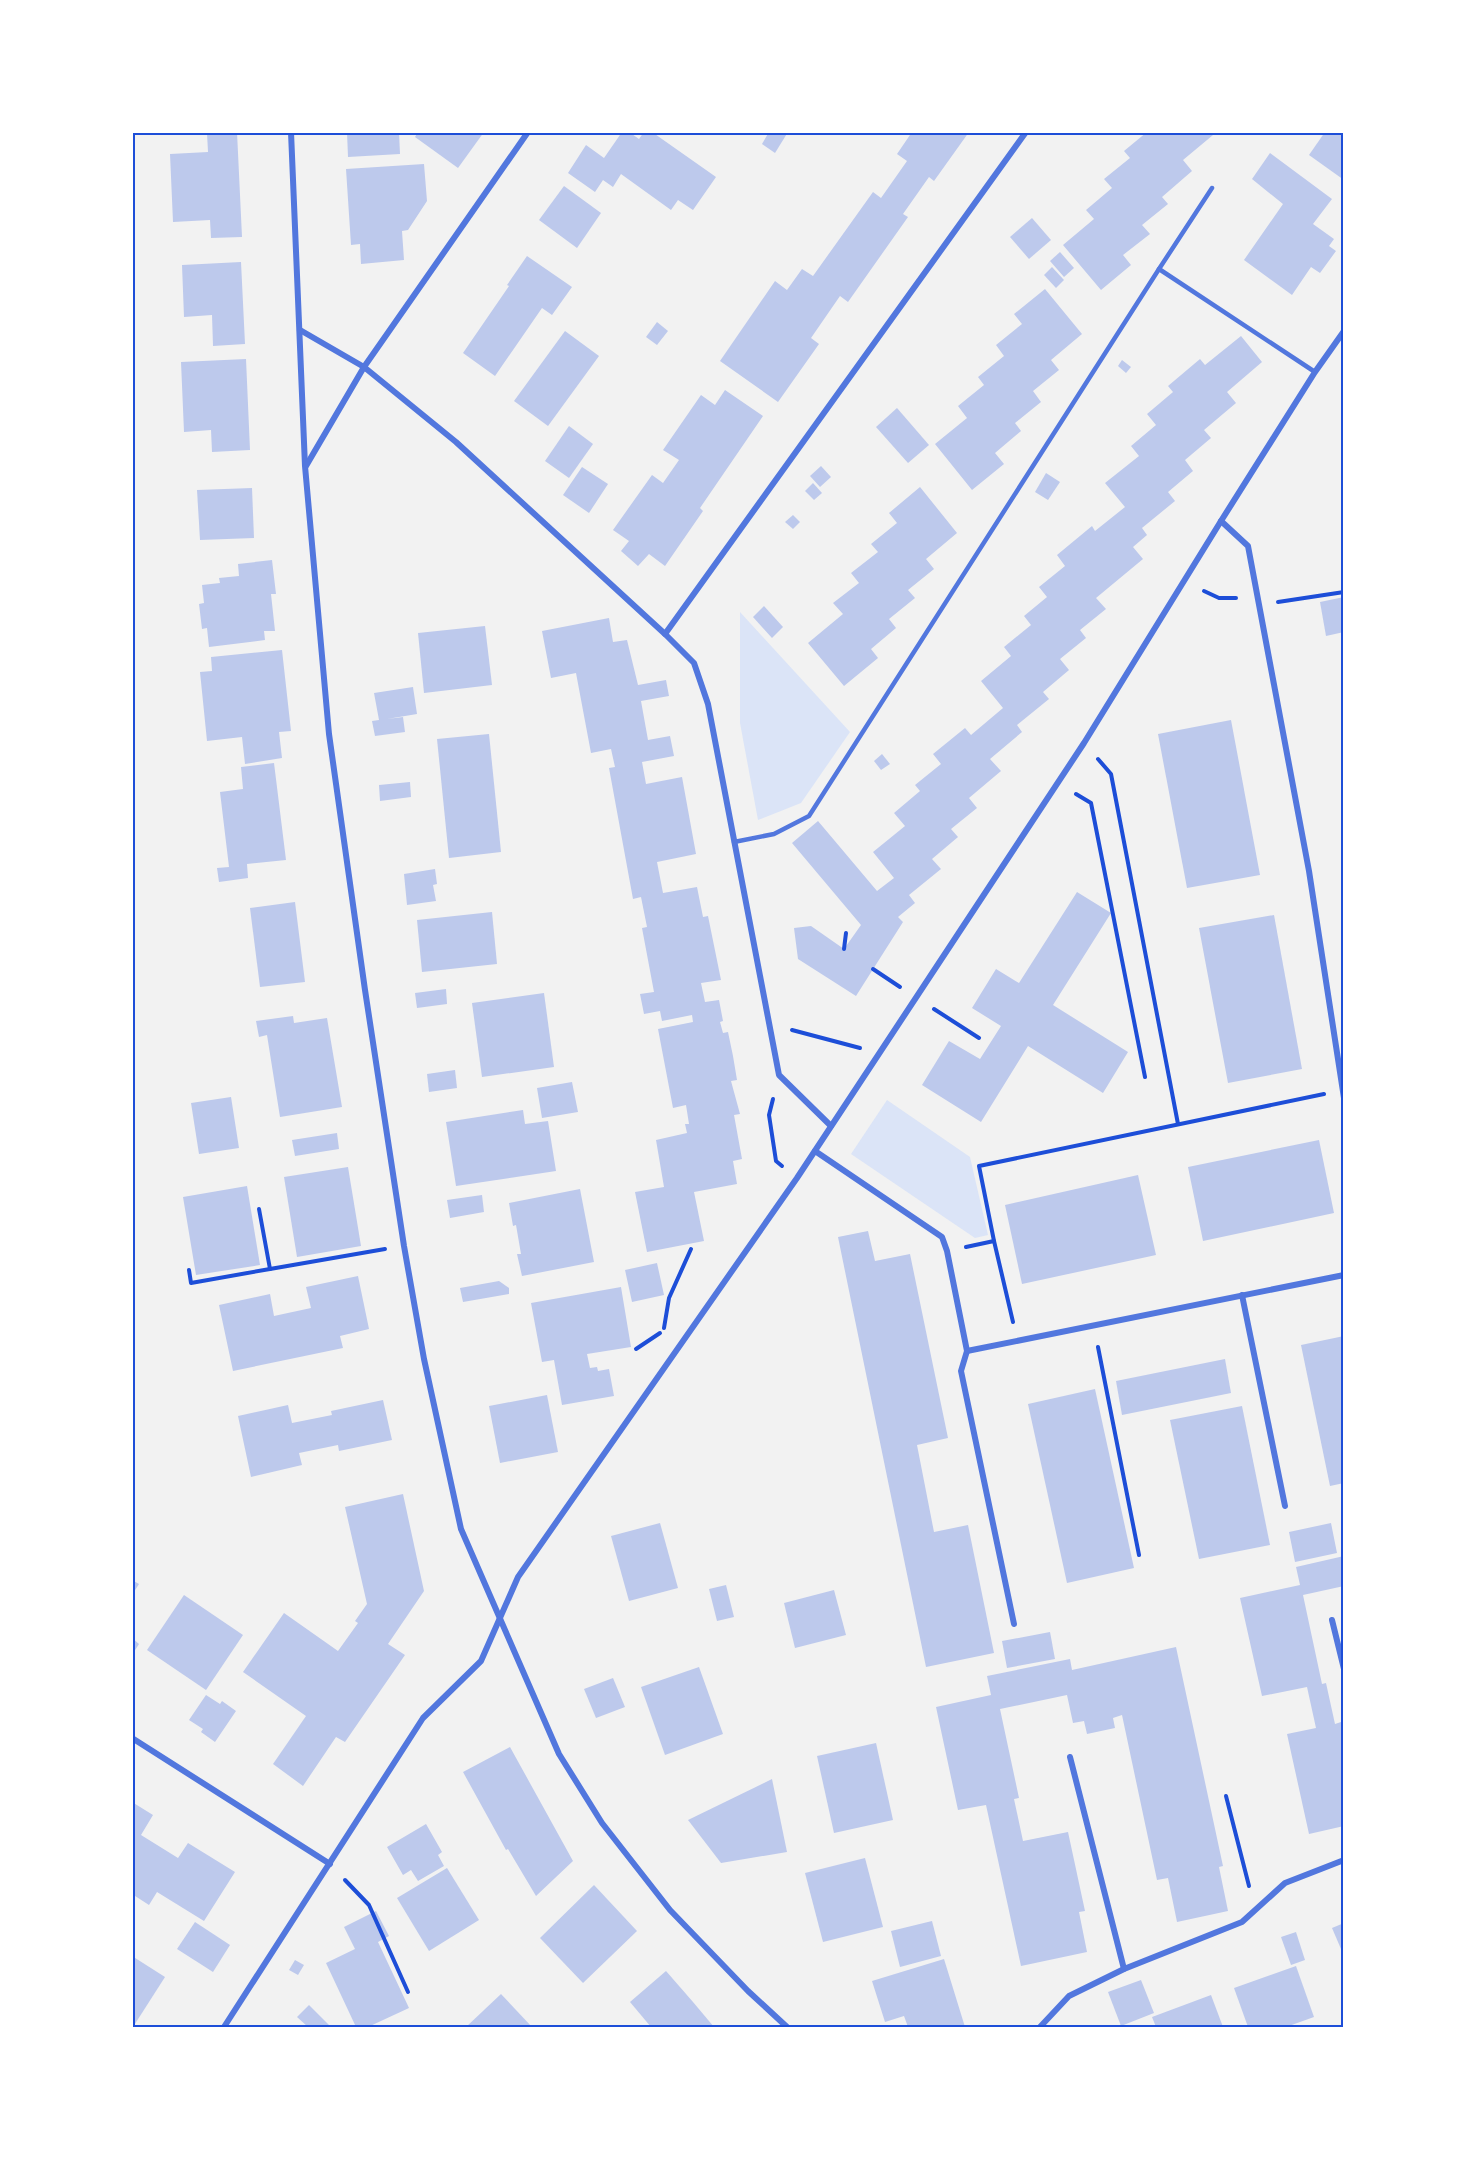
<svg xmlns="http://www.w3.org/2000/svg" width="1476" height="2159" font-family="'Work Sans',sans-serif">
	<style>
		.green { fill: #dbe4f7 }
		.building { fill: #bdc9ec }
		.lines { fill: none; stroke-linecap: round; stroke-linejoin: round }
		.path { stroke: #1d4ed8; stroke-width: 4 }
		.service { stroke: #5277de; stroke-width: 4.5 }
		.minor { stroke: #5277de; stroke-width: 6 }
		.neatline { fill: none; stroke: #1d4ed8; stroke-width: 2 }
	</style>
	<rect width="100%" height="100%" fill="#f2f2f2"/>
	<!-- green -->
	<g class="green">
		<polygon points="740,612 850,732 801,803 758,820 740,723"/>
		<polygon points="887,1100 970,1157 988,1235 975,1238 851,1154"/>
	</g>
	<!-- building -->
	<g class="building">
		<polygon points="237,132 242,237 211,238 210,220 173,222 170,154 208,152 207,133"/>
		<polygon points="347,132 399,132 400,154 348,157"/>
		<polygon points="418,132 484,132 458,168 415,137"/>
		<polygon points="622,132 629,132 639,139 644,132 652,132 716,177 693,210 678,200 671,210 621,174 613,187 603,180 595,192 568,173 586,145 604,158"/>
		<polygon points="769,132 788,132 775,153 762,144"/>
		<polygon points="912,132 969,132 934,181 929,177 903,214 908,217 848,302 840,296 811,338 819,344 778,402 720,361 775,281 787,290 802,269 813,276 873,192 881,198 907,161 897,154"/>
		<polygon points="1147,132 1210,132 1213,135 1183,160 1192,171 1162,197 1168,204 1142,225 1150,234 1123,255 1131,265 1101,290 1063,245 1094,219 1086,210 1112,188 1104,179 1130,158 1124,151"/>
		<polygon points="1325,132 1344,132 1344,180 1309,155"/>
		<polygon points="1270,153 1332,199 1313,224 1334,239 1329,246 1336,251 1320,273 1311,267 1292,295 1244,260 1283,204 1252,179"/>
		<polygon points="424,164 427,201 408,230 402,231 404,260 361,264 360,244 351,245 346,169"/>
		<polygon points="564,186 601,213 577,248 539,220"/>
		<polygon points="1032,218 1051,240 1029,259 1010,237"/>
		<polygon points="1060,252 1074,268 1064,277 1050,261"/>
		<polygon points="527,256 572,287 552,315 542,308 495,376 463,353 509,286 507,285"/>
		<polygon points="241,262 245,344 213,346 212,315 184,317 182,265"/>
		<polygon points="1052,267 1064,280 1056,288 1044,275"/>
		<polygon points="1045,289 1082,334 1051,360 1059,370 1033,391 1041,402 1015,423 1021,431 995,453 1004,464 972,490 935,444 967,418 958,406 984,385 978,377 1004,356 996,345 1022,324 1014,314"/>
		<polygon points="657,322 668,331 657,345 646,337"/>
		<polygon points="565,331 599,356 548,426 514,401"/>
		<polygon points="1241,336 1262,362 1227,392 1236,403 1204,430 1211,438 1185,460 1193,471 1168,492 1175,501 1142,528 1147,535 1133,547 1143,559 1096,598 1106,609 1080,630 1086,638 1060,659 1069,670 1043,692 1049,699 1017,725 1022,732 990,759 1001,771 969,798 977,808 951,829 958,837 932,859 941,869 909,895 915,903 898,917 903,922 856,996 798,959 794,928 811,926 844,949 861,925 792,843 818,821 877,891 894,878 873,852 905,826 894,813 920,791 915,785 941,764 933,754 965,728 971,735 1003,708 981,681 1011,656 1004,647 1031,625 1024,616 1047,597 1039,587 1065,566 1057,555 1092,526 1095,531 1125,507 1105,483 1139,456 1131,446 1156,425 1147,414 1173,392 1168,386 1200,359 1205,365"/>
		<polygon points="246,359 250,450 212,452 211,430 184,432 181,362"/>
		<polygon points="1122,360 1131,367 1126,373 1118,366"/>
		<polygon points="725,390 763,416 700,508 703,511 665,566 649,554 638,566 621,551 629,541 613,530 652,475 663,483 679,460 663,450 701,395 715,405"/>
		<polygon points="897,408 929,445 908,463 876,427"/>
		<polygon points="569,426 593,444 569,478 545,461"/>
		<polygon points="821,466 831,477 820,487 810,476"/>
		<polygon points="582,467 608,484 589,513 563,495"/>
		<polygon points="1046,473 1060,482 1048,500 1035,492"/>
		<polygon points="813,483 822,493 814,500 805,491"/>
		<polygon points="920,487 957,533 926,559 934,569 908,590 915,598 889,619 896,628 871,649 878,658 844,686 808,643 843,614 833,603 859,583 851,573 878,552 871,544 897,523 889,513"/>
		<polygon points="252,488 254,538 200,540 197,490"/>
		<polygon points="793,515 800,522 793,529 785,522"/>
		<polygon points="272,560 276,594 271,594 275,631 264,631 265,640 209,647 207,628 202,629 199,604 204,603 202,585 220,583 219,578 239,576 238,564"/>
		<polygon points="1344,597 1344,632 1326,636 1320,602"/>
		<polygon points="764,606 783,627 772,638 753,617"/>
		<polygon points="609,618 613,642 627,640 638,685 666,680 669,696 641,701 648,740 670,736 674,756 642,762 646,784 682,777 696,854 657,862 663,893 697,887 703,917 708,916 721,980 701,983 705,1002 719,1000 723,1021 720,1022 723,1033 728,1032 733,1056 737,1080 731,1081 740,1114 734,1115 742,1159 733,1161 737,1184 694,1192 704,1241 647,1252 635,1192 664,1187 656,1140 687,1133 685,1124 689,1124 686,1105 673,1108 658,1029 693,1022 692,1015 662,1021 660,1011 644,1014 640,994 654,992 642,928 647,927 641,897 633,899 609,768 615,767 611,749 591,753 576,673 551,678 542,631"/>
		<polygon points="485,626 492,685 424,693 418,633"/>
		<polygon points="282,650 291,731 279,732 282,758 245,764 242,737 207,741 200,672 212,671 211,657"/>
		<polygon points="413,687 417,714 387,719 403,717 405,732 375,736 372,721 379,720 374,693"/>
		<polygon points="1231,720 1260,875 1187,888 1158,734"/>
		<polygon points="489,734 501,852 449,858 437,739"/>
		<polygon points="882,754 890,764 881,770 874,761"/>
		<polygon points="274,763 286,860 247,864 248,878 219,882 217,868 229,867 220,792 243,789 241,767"/>
		<polygon points="410,782 411,797 380,801 379,785"/>
		<polygon points="435,869 437,884 433,885 436,901 407,905 404,874"/>
		<polygon points="1077,892 1111,913 1053,1005 1128,1052 1103,1093 1028,1046 981,1122 922,1085 949,1041 980,1059 1001,1026 972,1008 996,969 1019,983"/>
		<polygon points="295,902 305,982 260,987 250,908"/>
		<polygon points="492,912 497,964 422,972 417,920"/>
		<polygon points="1274,915 1302,1069 1228,1083 1199,928"/>
		<polygon points="446,989 447,1004 417,1008 415,993"/>
		<polygon points="544,993 554,1067 482,1077 472,1003"/>
		<polygon points="293,1016 294,1023 327,1018 342,1107 280,1117 267,1035 259,1037 256,1021"/>
		<polygon points="455,1070 457,1088 429,1092 427,1074"/>
		<polygon points="572,1082 578,1112 542,1118 537,1088"/>
		<polygon points="231,1097 239,1148 199,1154 191,1103"/>
		<polygon points="523,1110 525,1124 548,1121 556,1171 456,1186 446,1122"/>
		<polygon points="337,1133 339,1149 295,1156 292,1140"/>
		<polygon points="1319,1140 1334,1213 1203,1241 1188,1167"/>
		<polygon points="348,1167 361,1246 297,1257 284,1177"/>
		<polygon points="1138,1175 1156,1255 1022,1284 1005,1205"/>
		<polygon points="247,1186 260,1265 196,1275 183,1197"/>
		<polygon points="580,1189 594,1262 522,1276 517,1254 521,1254 516,1225 513,1226 509,1203"/>
		<polygon points="482,1195 484,1212 450,1218 447,1200"/>
		<polygon points="868,1231 875,1261 910,1254 948,1438 917,1445 934,1532 968,1525 994,1653 926,1667 838,1237"/>
		<polygon points="657,1263 664,1295 632,1302 625,1270"/>
		<polygon points="358,1276 369,1329 340,1336 343,1348 233,1371 219,1305 270,1294 274,1316 311,1308 306,1287"/>
		<polygon points="499,1281 509,1288 509,1294 463,1302 460,1288"/>
		<polygon points="621,1287 631,1347 587,1354 590,1368 597,1367 598,1371 609,1369 614,1396 562,1405 554,1360 542,1362 531,1303"/>
		<polygon points="1344,1336 1344,1483 1330,1486 1301,1345"/>
		<polygon points="1225,1359 1231,1393 1122,1415 1116,1381"/>
		<polygon points="1095,1389 1134,1568 1067,1583 1028,1404"/>
		<polygon points="547,1395 558,1452 500,1463 489,1406"/>
		<polygon points="383,1400 392,1440 339,1451 338,1445 299,1453 302,1465 251,1477 238,1416 288,1405 292,1423 332,1415 331,1411"/>
		<polygon points="1242,1406 1270,1545 1199,1559 1170,1420"/>
		<polygon points="403,1494 424,1591 388,1644 405,1655 345,1742 336,1737 303,1786 273,1764 306,1716 243,1672 284,1613 338,1651 358,1623 355,1621 367,1604 345,1507"/>
		<polygon points="660,1523 678,1588 629,1601 611,1536"/>
		<polygon points="1331,1523 1337,1553 1295,1562 1289,1532"/>
		<polygon points="1344,1556 1344,1586 1303,1595 1322,1684 1326,1683 1335,1724 1341,1722 1344,1737 1344,1826 1309,1834 1287,1734 1316,1728 1307,1687 1262,1696 1240,1598 1300,1585 1296,1567"/>
		<polygon points="132,1580 139,1584 132,1595"/>
		<polygon points="726,1585 734,1617 717,1621 709,1589"/>
		<polygon points="834,1590 846,1635 795,1648 784,1603"/>
		<polygon points="184,1595 243,1635 206,1690 147,1650"/>
		<polygon points="1050,1632 1055,1659 1007,1668 1002,1641"/>
		<polygon points="132,1638 139,1644 132,1655"/>
		<polygon points="1176,1647 1223,1866 1219,1867 1228,1911 1177,1922 1168,1878 1157,1880 1122,1715 1113,1718 1115,1728 1087,1734 1084,1721 1073,1723 1067,1695 1000,1709 1019,1798 1014,1799 1023,1841 1068,1832 1085,1911 1079,1912 1087,1952 1021,1966 986,1805 958,1810 936,1707 991,1695 987,1676 1070,1659 1072,1670"/>
		<polygon points="699,1667 723,1734 665,1755 641,1687"/>
		<polygon points="613,1678 625,1707 596,1718 584,1689"/>
		<polygon points="206,1695 220,1704 222,1701 236,1711 215,1742 201,1732 203,1729 189,1720"/>
		<polygon points="876,1743 893,1820 834,1833 817,1756"/>
		<polygon points="510,1747 573,1861 536,1896 508,1849 506,1850 463,1772"/>
		<polygon points="772,1779 787,1852 721,1863 688,1820"/>
		<polygon points="132,1802 153,1815 141,1835 178,1858 188,1843 235,1872 204,1921 157,1892 149,1905 132,1894"/>
		<polygon points="426,1824 442,1852 438,1855 444,1866 418,1881 411,1870 403,1875 387,1847"/>
		<polygon points="865,1858 883,1927 823,1942 805,1873"/>
		<polygon points="447,1868 479,1920 429,1951 397,1898"/>
		<polygon points="594,1885 637,1931 583,1983 540,1938"/>
		<polygon points="376,1911 389,1936 378,1942 409,2008 368,2027 356,2027 326,1963 355,1949 344,1927"/>
		<polygon points="932,1921 941,1956 900,1967 891,1931"/>
		<polygon points="195,1922 230,1945 213,1972 177,1949"/>
		<polygon points="1344,1923 1344,1956 1332,1928"/>
		<polygon points="1296,1932 1305,1960 1291,1965 1281,1937"/>
		<polygon points="132,1956 165,1977 133,2027 132,2027"/>
		<polygon points="944,1959 965,2027 908,2027 904,2016 885,2022 872,1981"/>
		<polygon points="295,1960 304,1965 298,1975 289,1970"/>
		<polygon points="1296,1966 1314,2017 1286,2027 1248,2027 1234,1988"/>
		<polygon points="666,1971 693,2002 714,2027 651,2027 630,2002"/>
		<polygon points="1141,1980 1154,2013 1121,2026 1108,1992"/>
		<polygon points="501,1994 532,2027 466,2027"/>
		<polygon points="1211,1995 1223,2027 1156,2027 1152,2017"/>
		<polygon points="309,2005 331,2027 308,2027 297,2017"/>
	</g>
	<g class="lines">
		<!-- path -->
		<g class="path">
			<polyline points="1204,591 1219,598 1236,598"/>
			<polyline points="1278,602 1344,592"/>
			<polyline points="1098,759 1111,774 1178,1124"/>
			<polyline points="1076,794 1091,803 1145,1077"/>
			<polyline points="844,949 846,933"/>
			<polyline points="873,969 900,987"/>
			<polyline points="934,1009 979,1038"/>
			<polyline points="792,1030 860,1048"/>
			<polyline points="773,1099 769,1115 776,1161 782,1166"/>
			<polyline points="259,1209 270,1269 385,1249"/>
			<polyline points="994,1241 979,1166 1324,1094"/>
			<polyline points="966,1247 994,1241 1013,1322"/>
			<polyline points="189,1270 191,1283 270,1269"/>
			<polyline points="664,1328 669,1298 691,1249"/>
			<polyline points="1098,1347 1139,1555"/>
			<polyline points="636,1349 660,1333"/>
			<polyline points="1226,1796 1249,1886"/>
			<polyline points="345,1880 369,1905 408,1992"/>
		</g>
		<!-- service -->
		<g class="service">
			<polyline points="1159,269 1212,188"/>
			<polyline points="734,842 774,834 809,816 1159,269 1315,372"/>
		</g>
		<!-- minor -->
		<g class="minor">
			<polyline points="291,132 305,466 329,734 365,990 404,1246 424,1359 461,1529 559,1754 602,1823 670,1910 748,1991 787,2027"/>
			<polyline points="300,330 364,367 456,442 665,634"/>
			<polyline points="306,466 364,367 528,132"/>
			<polyline points="1221,521 1248,546 1309,871 1344,1098"/>
			<polyline points="831,1126 779,1075 708,704 694,663 665,634 1026,132"/>
			<polyline points="815,1151 942,1237 947,1251 967,1351 961,1371 1014,1624"/>
			<polyline points="1242,1295 1285,1506"/>
			<polyline points="967,1351 1344,1275"/>
			<polyline points="1332,1620 1344,1669"/>
			<polyline points="132,1738 330,1864"/>
			<polyline points="1070,1757 1124,1969"/>
			<polyline points="224,2027 423,1718 481,1661 518,1577 797,1178 1084,743 1221,521 1315,372 1344,331"/>
			<polyline points="1040,2027 1069,1996 1124,1969 1242,1922 1285,1883 1344,1860"/>
		</g>
	</g>
	<!-- border -->
	<rect width="1476" height="2159" fill="none" stroke="#ffffff" stroke-width="267"/>
	<rect x="134" y="134" width="1208" height="1892" class="neatline"/>
</svg>
